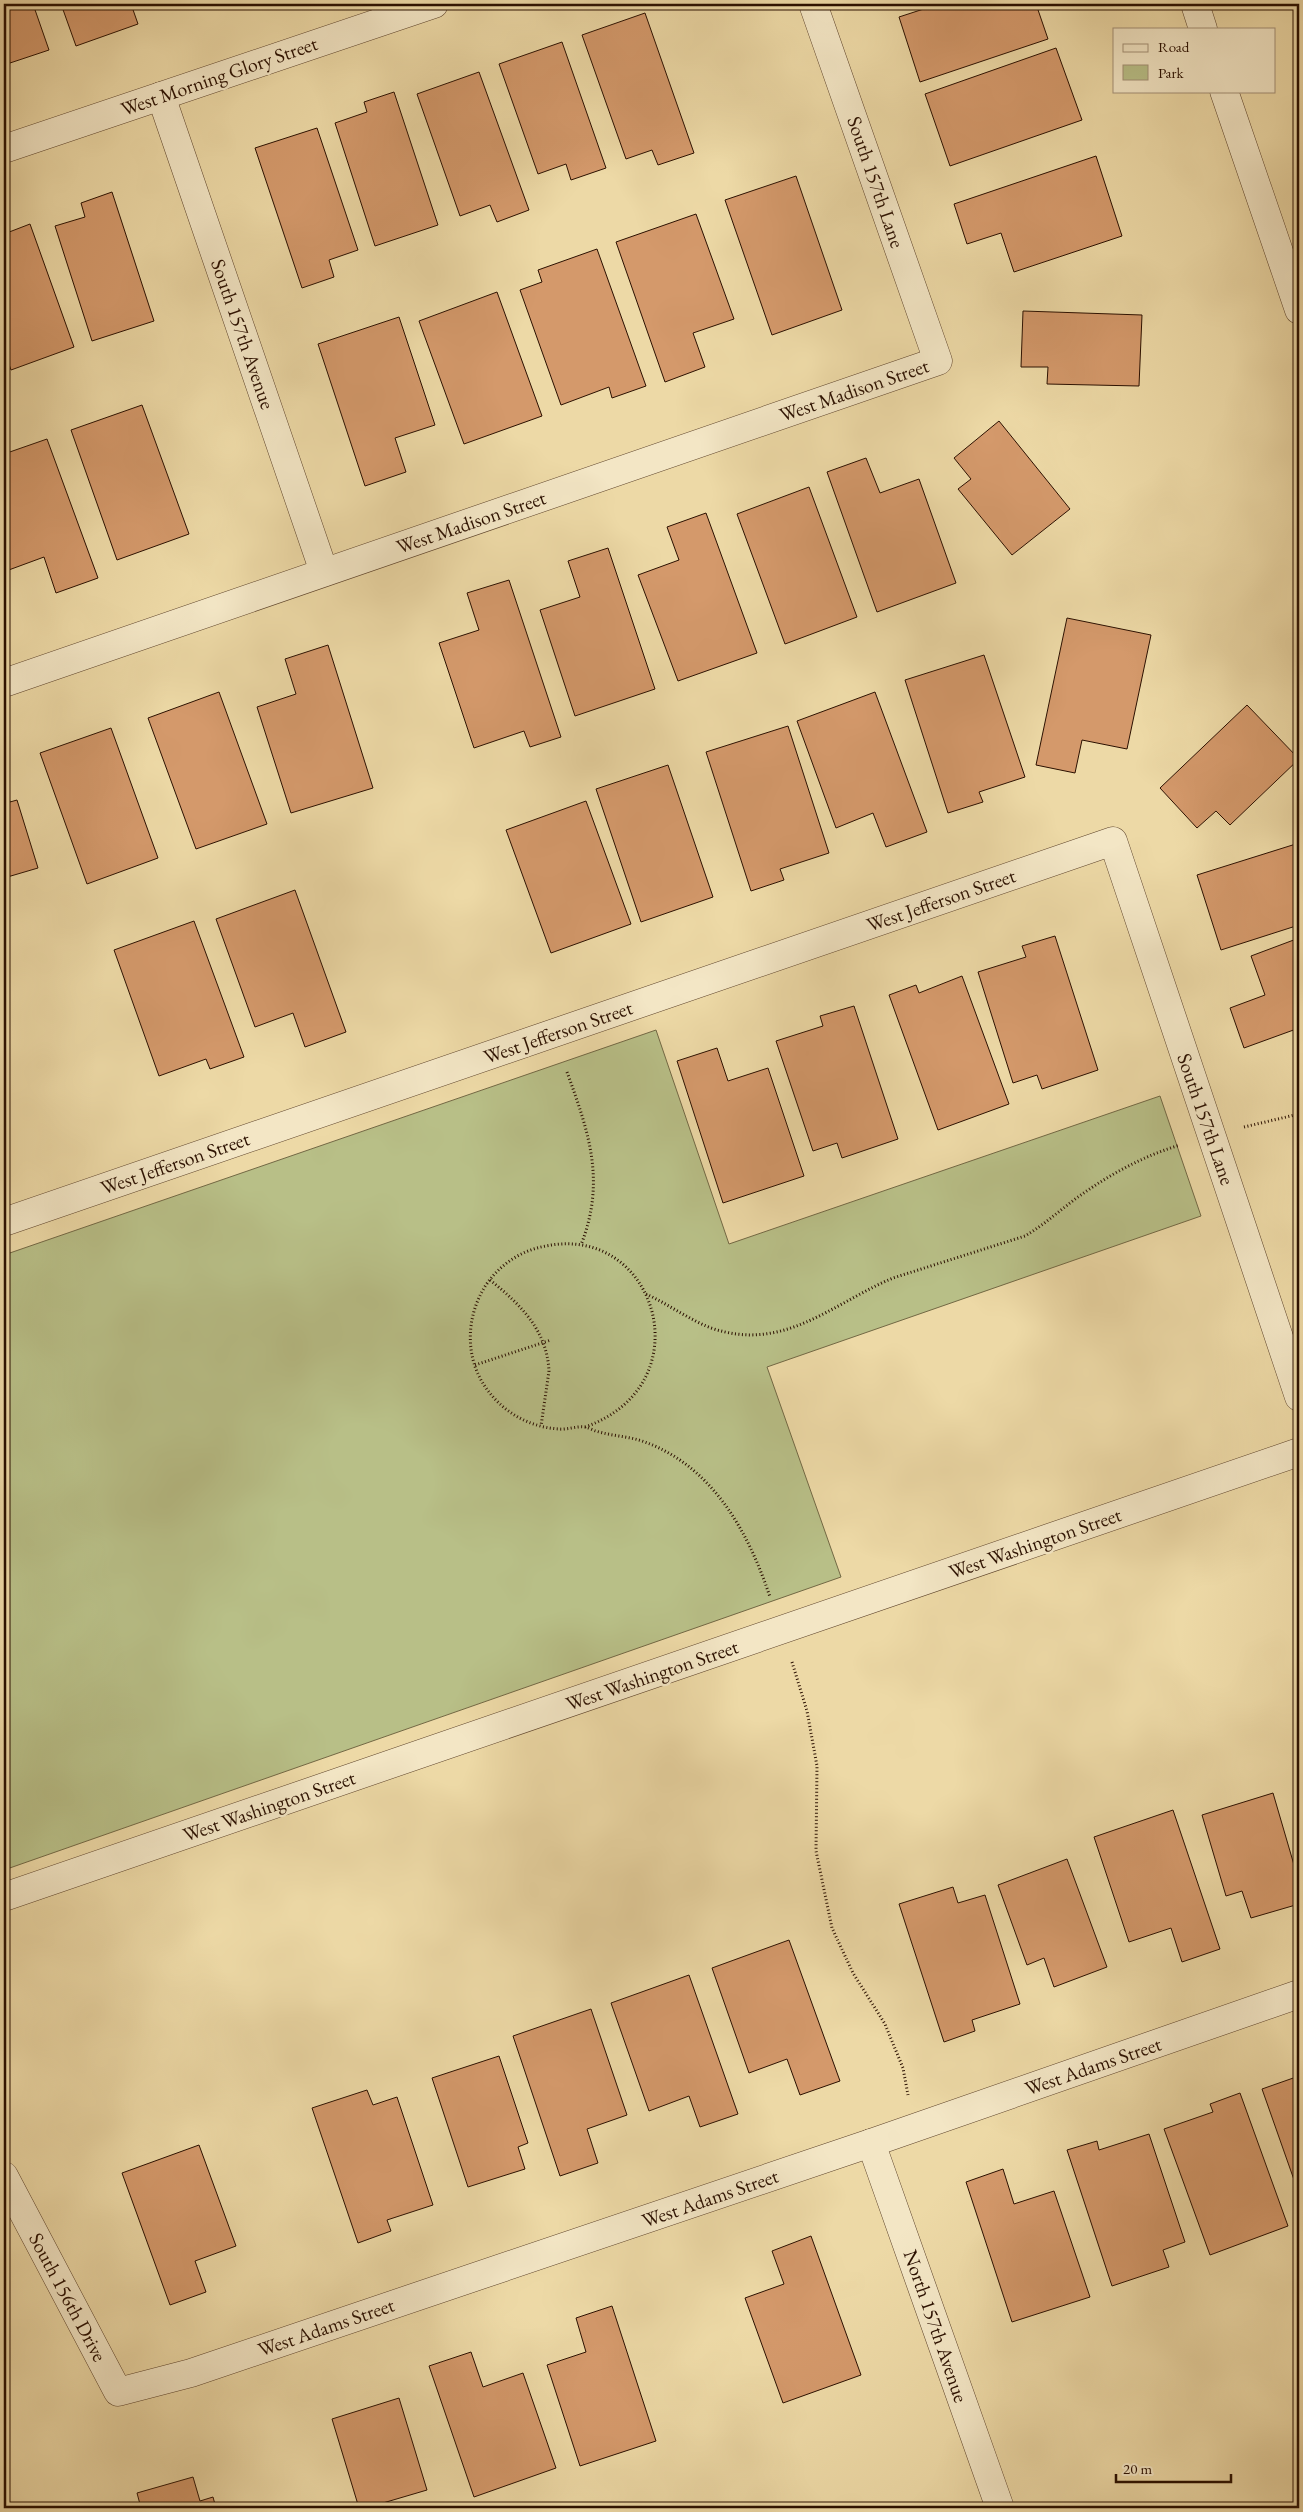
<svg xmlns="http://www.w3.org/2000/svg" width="1303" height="2512" font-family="'EB Garamond',serif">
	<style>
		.green { fill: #b8bf87; stroke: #726844 }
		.building { fill: #d4996b; stroke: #2b1000 }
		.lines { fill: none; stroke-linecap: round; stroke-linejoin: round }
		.minor-casing { stroke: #5c422a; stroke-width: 29 }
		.path { stroke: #2b1000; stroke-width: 3; stroke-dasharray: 1 2.5; stroke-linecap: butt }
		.minor { stroke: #f3e6c5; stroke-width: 28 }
		.labels { text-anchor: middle; stroke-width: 5; stroke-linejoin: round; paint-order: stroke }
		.street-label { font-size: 20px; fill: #2b1000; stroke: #f3e6c5 }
	</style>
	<rect width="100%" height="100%" fill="#edd9a6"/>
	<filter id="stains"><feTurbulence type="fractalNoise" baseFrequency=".004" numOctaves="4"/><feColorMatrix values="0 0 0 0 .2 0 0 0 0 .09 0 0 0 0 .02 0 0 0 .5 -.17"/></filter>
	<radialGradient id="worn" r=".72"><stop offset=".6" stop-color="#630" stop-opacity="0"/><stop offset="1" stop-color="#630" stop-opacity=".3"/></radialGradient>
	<!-- green -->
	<polygon class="green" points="656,1030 729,1244 1160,1096 1201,1216 767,1367 841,1577 4,1870 4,1255"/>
	<!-- building -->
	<g class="building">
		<polygon points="4,4 33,4 49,50 4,65"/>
		<polygon points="61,4 131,4 138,24 76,46"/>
		<polygon points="939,4 1036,4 1048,39 920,82 899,17"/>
		<polygon points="645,13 694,153 658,165 652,150 626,159 582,35"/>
		<polygon points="562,42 606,168 571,180 566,164 538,174 499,64"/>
		<polygon points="1056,48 1082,120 950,166 925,94"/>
		<polygon points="479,72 529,210 497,222 490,205 460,216 417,94"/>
		<polygon points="394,92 438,225 375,246 335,123 367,112 364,102"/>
		<polygon points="317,128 358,250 329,260 334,277 302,288 255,148"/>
		<polygon points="1096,156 1122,236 1014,272 1001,233 967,244 954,204"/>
		<polygon points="796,176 842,310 772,335 725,200"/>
		<polygon points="112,192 154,321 92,341 55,226 85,217 81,203"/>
		<polygon points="696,214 734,319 693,333 705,367 665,382 616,242"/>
		<polygon points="30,224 74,347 11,370 4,350 4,234"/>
		<polygon points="597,249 646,386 612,398 609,387 561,405 520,290 542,282 538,270"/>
		<polygon points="497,292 542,416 464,444 419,321"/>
		<polygon points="1023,311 1142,315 1139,386 1047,384 1048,367 1021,367"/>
		<polygon points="399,317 435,425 395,438 406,472 365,486 318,344"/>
		<polygon points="142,405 189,534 117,560 71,430"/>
		<polygon points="999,421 1070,509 1012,555 958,489 971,479 954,458"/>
		<polygon points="47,439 98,578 56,593 44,557 6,571 4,565 4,454"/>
		<polygon points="866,458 880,493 919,479 956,583 877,612 827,472"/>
		<polygon points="809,487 857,617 785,644 737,514"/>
		<polygon points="706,513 757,653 678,681 638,575 679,560 667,527"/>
		<polygon points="608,548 655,689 575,716 540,610 580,597 568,561"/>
		<polygon points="509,580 561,737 530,747 524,731 474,748 439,643 479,630 467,593"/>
		<polygon points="1067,618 1151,635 1127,749 1082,740 1075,773 1036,765"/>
		<polygon points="328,645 373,788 291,813 257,707 296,694 285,659"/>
		<polygon points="984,655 1025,777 979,792 983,802 948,813 905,680"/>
		<polygon points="219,692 267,824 196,849 148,718"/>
		<polygon points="875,692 927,832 886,847 873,813 836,828 797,721"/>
		<polygon points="1247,705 1299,759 1230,825 1216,811 1197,828 1160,788"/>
		<polygon points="788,726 829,853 780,869 784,880 751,891 706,752"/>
		<polygon points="111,728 158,858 87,884 40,753"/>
		<polygon points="668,765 713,897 641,922 596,789"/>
		<polygon points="4,780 10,802 17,800 38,868 4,878"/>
		<polygon points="586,801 631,924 551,953 506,830"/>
		<polygon points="1299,843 1299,925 1221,950 1197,875"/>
		<polygon points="295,890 346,1032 305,1047 293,1013 255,1027 216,919"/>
		<polygon points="194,921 244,1057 210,1069 206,1059 159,1076 114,950"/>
		<polygon points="1055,936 1098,1070 1042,1089 1037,1075 1013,1083 978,972 1026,957 1022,946"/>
		<polygon points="1299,938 1299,1028 1244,1048 1230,1008 1265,995 1251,956"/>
		<polygon points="962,976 1009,1104 938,1130 889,995 916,985 919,993"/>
		<polygon points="854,1006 898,1139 842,1158 837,1143 813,1151 776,1041 823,1026 820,1016"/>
		<polygon points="717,1048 728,1081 768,1068 804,1176 723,1203 677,1061"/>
		<polygon points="1273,1793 1299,1882 1299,1904 1251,1918 1242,1891 1226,1896 1202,1815"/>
		<polygon points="1173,1810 1220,1949 1182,1962 1171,1928 1129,1942 1094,1837"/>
		<polygon points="1067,1859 1107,1967 1054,1987 1044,1958 1027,1965 998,1885"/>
		<polygon points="953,1887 958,1903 985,1895 1020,2004 972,2020 975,2031 944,2042 899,1904"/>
		<polygon points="789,1940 840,2081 800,2095 787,2059 749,2073 712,1968"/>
		<polygon points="689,1975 738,2114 700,2127 689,2096 649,2111 611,2003"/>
		<polygon points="591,2009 627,2115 587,2129 598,2163 560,2176 513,2036"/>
		<polygon points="499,2056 528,2143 518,2147 525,2169 468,2187 432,2078"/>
		<polygon points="1299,2076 1299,2194 1262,2089"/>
		<polygon points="367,2090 373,2105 397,2097 433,2205 387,2220 391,2231 358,2243 312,2108"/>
		<polygon points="1240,2093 1288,2226 1210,2255 1164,2129 1213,2112 1210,2104"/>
		<polygon points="1149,2134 1185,2242 1163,2250 1169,2267 1112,2286 1067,2150 1097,2141 1099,2150"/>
		<polygon points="199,2145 236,2246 195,2261 206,2292 170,2305 122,2173"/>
		<polygon points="1003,2169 1014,2204 1054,2191 1090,2297 1012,2322 966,2182"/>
		<polygon points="811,2236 861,2375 783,2403 745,2298 784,2284 772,2251"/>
		<polygon points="612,2306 656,2441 580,2466 547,2365 586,2352 576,2318"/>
		<polygon points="471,2352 483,2387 523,2373 556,2468 474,2497 429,2366"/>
		<polygon points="399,2398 427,2490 366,2508 359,2508 332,2419"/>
		<polygon points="193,2477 200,2501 213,2497 216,2508 141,2508 137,2493"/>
	</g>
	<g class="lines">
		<defs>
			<g id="minor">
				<polyline points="1195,4 1203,29"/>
				<polyline points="1224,91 1299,310"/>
				<polyline points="161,96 324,572"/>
				<polyline points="4,149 434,4"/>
				<polyline points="4,683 938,361 813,4"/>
				<polyline points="4,1222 1113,841 1299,1397"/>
				<polyline points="4,1897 1299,1452"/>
				<polyline points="871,2143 1000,2508"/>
				<polyline points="4,2176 118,2392 191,2373 871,2143 1299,1994"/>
			</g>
		</defs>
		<!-- minor casing -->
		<use href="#minor" class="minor-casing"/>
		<!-- path -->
		<g class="path">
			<path d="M567,1072C589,1133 606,1181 581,1245"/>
			<polyline points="1244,1127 1299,1114"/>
			<path d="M490,1280C520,1304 547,1330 549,1371L541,1426"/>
			<path d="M646,1294C668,1304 688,1319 711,1328C784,1353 831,1304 893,1278L1025,1236C1044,1225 1060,1210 1078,1197C1109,1175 1143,1156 1180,1145"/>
			<polyline points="475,1365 551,1340"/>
			<path d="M585,1427C705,1385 657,1223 546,1246C522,1250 500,1264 486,1285C469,1311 465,1345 478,1374C493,1406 524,1427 559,1429C567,1430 576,1426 584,1427C588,1427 592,1430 596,1431C611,1436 627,1436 642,1441C712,1465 748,1531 770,1597"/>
			<polyline points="792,1662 807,1711 817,1766 816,1851 832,1928 853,1973 885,2024 903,2068 908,2095"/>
		</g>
		<!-- minor -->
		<use href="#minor" class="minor"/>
	</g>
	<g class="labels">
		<!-- street labels -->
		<g class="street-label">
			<text transform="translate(219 76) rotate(-19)" y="7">West Morning Glory Street</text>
			<text transform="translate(876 182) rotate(71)" y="7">South 157th Lane</text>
			<text transform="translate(243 334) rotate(71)" y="7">South 157th Avenue</text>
			<text transform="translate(854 390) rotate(-19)" y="7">West Madison Street</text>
			<text transform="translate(471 522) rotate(-19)" y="7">West Madison Street</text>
			<text transform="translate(941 900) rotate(-19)" y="7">West Jefferson Street</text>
			<text transform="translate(558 1032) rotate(-19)" y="7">West Jefferson Street</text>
			<text transform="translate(1206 1119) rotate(71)" y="7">South 157th Lane</text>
			<text transform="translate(175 1163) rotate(-19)" y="7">West Jefferson Street</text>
			<text transform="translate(1035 1543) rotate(-19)" y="7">West Washington Street</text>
			<text transform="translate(652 1675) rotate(-19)" y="7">West Washington Street</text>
			<text transform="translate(269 1806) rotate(-19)" y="7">West Washington Street</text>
			<text transform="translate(1093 2066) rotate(-19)" y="7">West Adams Street</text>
			<text transform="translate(710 2198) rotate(-19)" y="7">West Adams Street</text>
			<text transform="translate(68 2297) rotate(62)" y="7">South 156th Drive</text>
			<text transform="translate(936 2326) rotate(71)" y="7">North 157th Avenue</text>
			<text transform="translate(326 2327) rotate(-19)" y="7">West Adams Street</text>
		</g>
	</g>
	<!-- margin -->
	<rect width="1303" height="2512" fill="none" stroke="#edd9a6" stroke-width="20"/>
	<rect x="5" y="5" width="1293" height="2502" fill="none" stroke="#2b1000" stroke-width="2.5"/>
	<rect x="10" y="10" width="1283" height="2492" fill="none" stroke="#2b1000"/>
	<!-- legend -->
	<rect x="1113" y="28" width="162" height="65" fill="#f3e6c5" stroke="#a39076"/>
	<rect x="1123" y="44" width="25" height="8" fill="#f3e6c5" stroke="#a39076"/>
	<text x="1158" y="52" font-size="15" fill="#2b1000">Road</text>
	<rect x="1123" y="65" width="25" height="15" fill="#b8bf87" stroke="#a39076"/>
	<text x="1158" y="78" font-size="15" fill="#2b1000">Park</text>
	<!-- scale -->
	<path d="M1116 2474v8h115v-8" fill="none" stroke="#2b1000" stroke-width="2.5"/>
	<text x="1123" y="2474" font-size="15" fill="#2b1000" stroke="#f3e6c5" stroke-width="4" paint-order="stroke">20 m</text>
	<rect width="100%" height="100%" filter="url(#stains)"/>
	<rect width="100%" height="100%" fill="url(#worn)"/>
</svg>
